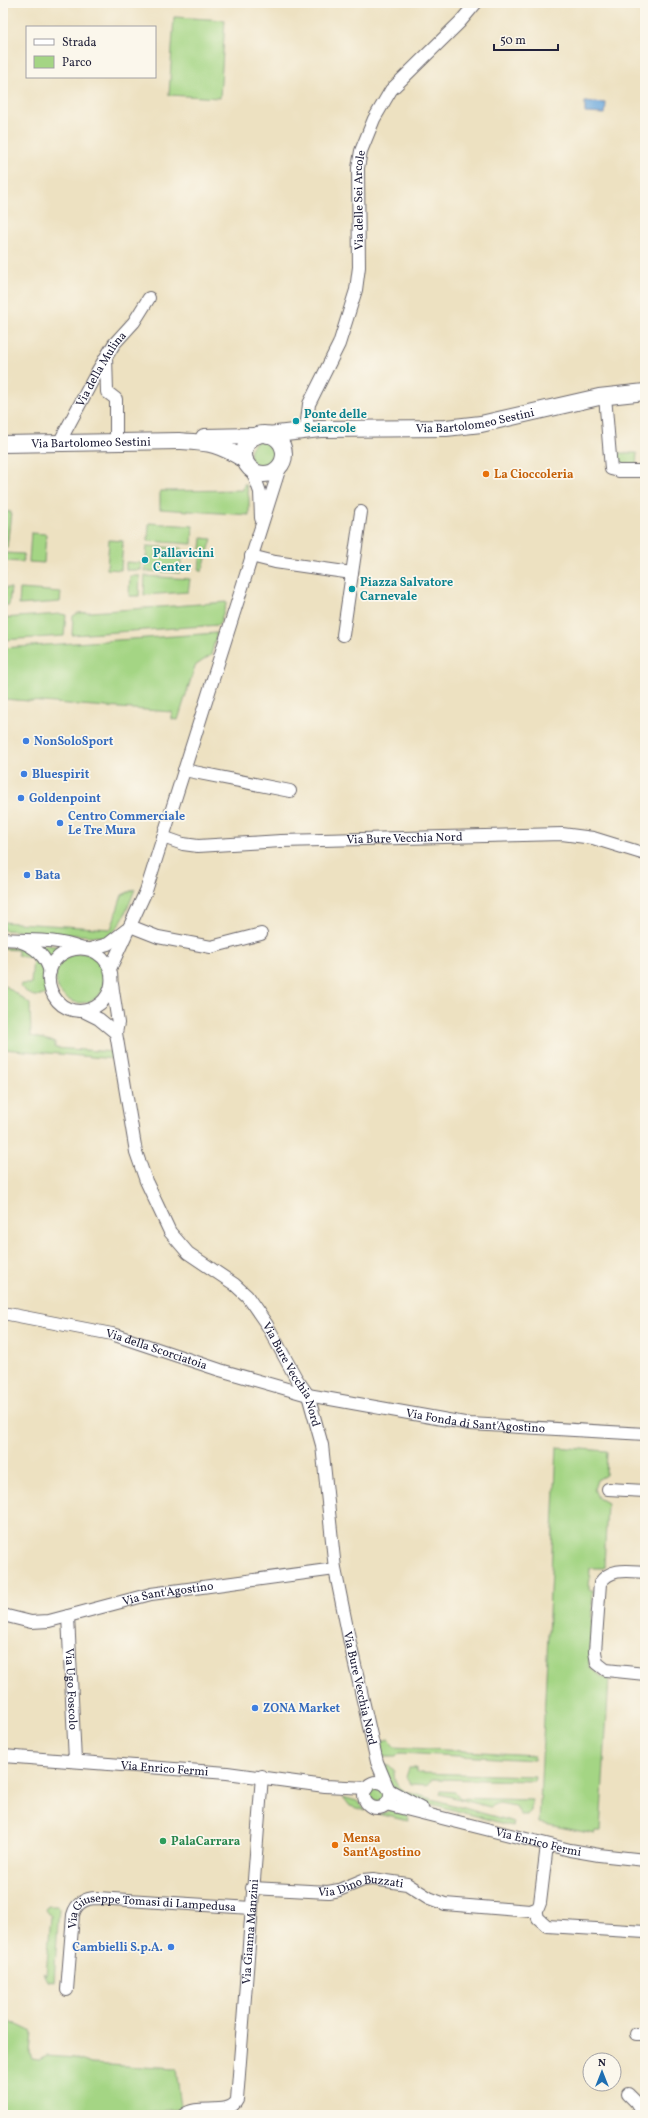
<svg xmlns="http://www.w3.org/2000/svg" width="648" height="2118" font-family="Vollkorn,serif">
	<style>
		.green { fill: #a4d584; stroke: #637c60 }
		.water { fill: #6aa7dc; stroke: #46648c }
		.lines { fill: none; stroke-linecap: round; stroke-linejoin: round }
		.minor-casing { stroke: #69656a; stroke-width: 14 }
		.major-casing { stroke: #69656a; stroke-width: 18 }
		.minor { stroke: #fff; stroke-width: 12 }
		.major { stroke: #fff; stroke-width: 16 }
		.culture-dot { fill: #0f9aa8; stroke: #fbf7ec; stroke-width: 1.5 }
		.food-dot { fill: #e8710a; stroke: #fbf7ec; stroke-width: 1.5 }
		.shop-dot { fill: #3f7fe0; stroke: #fbf7ec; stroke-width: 1.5 }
		.leisure-dot { fill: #2e9e5b; stroke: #fbf7ec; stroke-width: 1.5 }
		.labels { text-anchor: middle; stroke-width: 3.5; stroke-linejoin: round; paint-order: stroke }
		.street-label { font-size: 12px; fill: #22223b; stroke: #fbf7ec }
		.culture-label { font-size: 12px; font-weight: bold; fill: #0d838f; stroke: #fbf7ec; text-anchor: start }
		.food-label { font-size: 12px; font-weight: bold; fill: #c56008; stroke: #fbf7ec; text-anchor: start }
		.shop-label { font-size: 12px; font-weight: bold; fill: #366cbe; stroke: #fbf7ec; text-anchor: start }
		.leisure-label { font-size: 12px; font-weight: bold; fill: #27864d; stroke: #fbf7ec; text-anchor: start }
	</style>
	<rect width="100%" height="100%" fill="#fbf7ec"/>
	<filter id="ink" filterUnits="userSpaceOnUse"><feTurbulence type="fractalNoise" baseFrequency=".025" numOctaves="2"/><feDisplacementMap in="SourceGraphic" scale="8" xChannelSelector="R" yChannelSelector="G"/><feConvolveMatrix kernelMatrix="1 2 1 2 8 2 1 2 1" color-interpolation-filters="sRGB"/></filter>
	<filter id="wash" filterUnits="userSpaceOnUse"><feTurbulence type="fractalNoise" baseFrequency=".012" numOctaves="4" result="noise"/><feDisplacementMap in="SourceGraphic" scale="16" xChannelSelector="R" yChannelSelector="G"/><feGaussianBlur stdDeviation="0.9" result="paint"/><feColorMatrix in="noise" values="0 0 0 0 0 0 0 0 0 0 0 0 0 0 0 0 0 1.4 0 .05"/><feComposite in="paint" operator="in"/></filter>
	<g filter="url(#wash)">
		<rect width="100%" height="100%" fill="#ede1c1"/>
		<!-- green -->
		<g class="green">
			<polygon points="174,17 225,20 220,98 169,95"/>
			<circle cx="264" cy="454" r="14"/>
			<polygon points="617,453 637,453 636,466 620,464 618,460"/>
			<polygon points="244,484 246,484 249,498 249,515 160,509 160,491 243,490"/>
			<polygon points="3,511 11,512 7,548 3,548"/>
			<polygon points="149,523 193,526 192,544 148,541"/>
			<polygon points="31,533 46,534 44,563 29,562"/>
			<polygon points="202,538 212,539 202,571 199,571"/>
			<polygon points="109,540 123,541 121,570 107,569"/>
			<polygon points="147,546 182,548 180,573 145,571"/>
			<polygon points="3,553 24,554 23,562 3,561"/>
			<polygon points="126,562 141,563 141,570 126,570"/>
			<polygon points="3,564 6,565 4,588 11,588 9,605 3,605"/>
			<polygon points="130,576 140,576 139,596 129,596"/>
			<polygon points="145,576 190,579 188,592 144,595"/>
			<polygon points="20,589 61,592 60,602 19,605"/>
			<polygon points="227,602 219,625 72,635 73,616 78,613"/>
			<polygon points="61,614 66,615 64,636 3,640 3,618"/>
			<polygon points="217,633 211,655 195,666 178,720 172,719 172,712 3,699 3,648"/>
			<path d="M135,889C129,904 122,928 107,937L3,930V922L111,929L122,895Z"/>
			<polygon points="38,944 62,947 50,960"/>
			<path d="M16,946C41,949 44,973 49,993C35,999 30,996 20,986L21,984H31L33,958L18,956V950L3,949V947L15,948Z"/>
			<circle cx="81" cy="978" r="25"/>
			<polygon points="3,984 30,1004 31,1036 55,1042 55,1048 114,1052 114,1059 3,1049"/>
			<polygon points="557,1447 607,1451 606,1475 597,1480 594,1489 598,1498 607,1503 604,1568 590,1568 589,1590 593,1590 589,1667 602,1677 609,1678 600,1831 595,1831 594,1834 539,1823"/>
			<polygon points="389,1739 394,1747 534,1755 534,1760 400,1753 396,1757 383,1757 380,1744 381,1741"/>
			<path d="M389,1765L394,1770C394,1780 396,1784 403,1791L514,1822L512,1826L413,1799L392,1787L384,1766Z"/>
			<polygon points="409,1768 416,1768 418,1773 535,1776 534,1781 432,1779 428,1785 411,1784 406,1777"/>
			<circle cx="377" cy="1795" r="6"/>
			<polygon points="441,1791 455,1792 460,1798 532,1800 531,1811 527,1815 521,1815 515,1806 499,1803 490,1807 440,1794"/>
			<polygon points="343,1797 357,1801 366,1811 350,1806"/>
			<polygon points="391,1811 407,1815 408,1821 378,1814"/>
			<polygon points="48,1906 57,1906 59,1908 54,1982 47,1981 43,1973 46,1975 51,1916 46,1910"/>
			<polygon points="3,2018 32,2032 30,2054 32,2059 39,2060 47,2056 74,2058 92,2064 176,2069 181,2107 180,2109 116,2115 3,2115"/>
		</g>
		<!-- water -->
		<polygon class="water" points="585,102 606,103 605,114 585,113"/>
	</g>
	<g filter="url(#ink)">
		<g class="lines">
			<defs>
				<g id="minor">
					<polyline points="106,357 107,392 116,399 116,442"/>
					<polyline points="605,396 611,469 619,471 645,471"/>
					<path id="s1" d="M306,430L309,404L339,344L356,290L359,267L358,168L361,151L374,119L391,90L460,22L476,3"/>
					<path id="s2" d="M59,443L97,372L114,344L134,322L149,298"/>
					<polyline points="252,470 260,492 261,518"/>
					<polyline points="251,556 275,562 352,573"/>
					<polyline points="343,635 361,512"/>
					<polyline points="184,770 290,791"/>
					<path id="s3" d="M163,837L183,844L198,846L281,841L562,834L593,838L645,854"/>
					<polyline points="130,926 158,937 211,947 261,934"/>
					<path d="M3,939C30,941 55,938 80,948"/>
					<path d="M19,941C34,946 46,956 50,972"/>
					<polyline points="90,949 108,944 126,930"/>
					<path d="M110,969C93,930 37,952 51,990C65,1028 121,1010 110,969L146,891L281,464"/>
					<path id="s4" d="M112,984L118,1023L116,1033L136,1152L146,1181L170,1232L188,1253L234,1284L247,1296L267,1325L296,1378L308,1395L322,1445L335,1569L350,1643L377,1762L387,1786"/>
					<polyline points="83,1011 99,1019 116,1033"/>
					<path id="s5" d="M3,1313L112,1334L220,1370L308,1395L470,1424L645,1434"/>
					<polyline points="608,1489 645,1491"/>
					<path d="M645,1572C628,1571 611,1567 600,1583L595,1652L597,1663L606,1670L645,1674"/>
					<path id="s6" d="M3,1615L31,1622L49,1621L151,1594L335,1569"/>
					<path id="s7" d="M68,1616L75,1761"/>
					<path id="s8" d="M3,1756L227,1773L325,1786L367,1788"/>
					<circle cx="377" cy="1795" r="13"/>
					<polyline points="389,1790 422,1808"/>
					<path id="s9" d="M386,1804L570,1850L599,1855L645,1860"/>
					<path id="s10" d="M252,1888L328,1892L339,1890L363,1880L373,1879L407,1884L429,1898L445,1904L530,1911L538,1908L540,1903L547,1845"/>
					<polyline points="536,1909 538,1918 547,1926 645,1932"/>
					<path id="s11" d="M67,1990L73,1915C76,1903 85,1898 97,1898L251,1908"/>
					<polyline points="636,2034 645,2034"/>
					<polyline points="628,2094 636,2102 644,2115"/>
					<path id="s12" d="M184,2115C197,2103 229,2117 237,2100L262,1776"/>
				</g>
				<g id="major">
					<circle cx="264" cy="454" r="20"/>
					<path id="s13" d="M268,435L320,429L446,428L481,424L599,397L645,392"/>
					<polyline points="204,437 256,436"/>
					<path id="s14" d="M3,444L179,441C211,443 217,443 245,460"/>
				</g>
			</defs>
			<!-- minor casing -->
			<use href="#minor" class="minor-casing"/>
			<!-- major casing -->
			<use href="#major" class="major-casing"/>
			<!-- minor -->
			<use href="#minor" class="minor"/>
			<!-- major -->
			<use href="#major" class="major"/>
		</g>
	</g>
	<!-- markers -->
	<g class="culture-dot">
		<circle cx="296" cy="421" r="4"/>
		<circle cx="145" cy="560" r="4"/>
		<circle cx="352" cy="589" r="4"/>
	</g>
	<g class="food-dot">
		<circle cx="486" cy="474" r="4"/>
		<circle cx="335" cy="1845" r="4"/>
	</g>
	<g class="shop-dot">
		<circle cx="26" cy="741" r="4"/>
		<circle cx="24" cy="774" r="4"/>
		<circle cx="21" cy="798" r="4"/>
		<circle cx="60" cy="823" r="4"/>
		<circle cx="27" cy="875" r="4"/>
		<circle cx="255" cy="1708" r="4"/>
		<circle cx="171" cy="1947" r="4"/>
	</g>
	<circle class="leisure-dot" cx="163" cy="1841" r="4"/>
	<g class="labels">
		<!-- street labels -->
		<g class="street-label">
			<text dy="4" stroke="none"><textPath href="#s1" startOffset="240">Via delle Sei Arcole</textPath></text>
			<text dy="4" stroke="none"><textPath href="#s2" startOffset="85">Via della Mulina</textPath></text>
			<text dy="4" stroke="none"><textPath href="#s13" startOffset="208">Via Bartolomeo Sestini</textPath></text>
			<text dy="4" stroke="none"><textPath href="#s14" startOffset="88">Via Bartolomeo Sestini</textPath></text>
			<text dy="4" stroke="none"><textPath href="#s3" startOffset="243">Via Bure Vecchia Nord</textPath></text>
			<text dy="4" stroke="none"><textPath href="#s5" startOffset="158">Via della Scorciatoia</textPath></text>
			<text dy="4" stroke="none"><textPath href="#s4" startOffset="449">Via Bure Vecchia Nord</textPath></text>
			<text dy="4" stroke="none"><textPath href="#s5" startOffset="486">Via Fonda di Sant'Agostino</textPath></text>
			<text dy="4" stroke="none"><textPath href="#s6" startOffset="169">Via Sant'Agostino</textPath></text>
			<text dy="4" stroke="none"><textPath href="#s4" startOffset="773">Via Bure Vecchia Nord</textPath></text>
			<text dy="4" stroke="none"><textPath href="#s7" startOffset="73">Via Ugo Foscolo</textPath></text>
			<text dy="4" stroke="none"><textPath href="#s8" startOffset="162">Via Enrico Fermi</textPath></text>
			<text dy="4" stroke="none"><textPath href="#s9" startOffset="157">Via Enrico Fermi</textPath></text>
			<text dy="4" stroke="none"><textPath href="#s10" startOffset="110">Via Dino Buzzati</textPath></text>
			<text dy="4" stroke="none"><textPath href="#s11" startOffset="154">Via Giuseppe Tomasi di Lampedusa</textPath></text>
			<text dy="4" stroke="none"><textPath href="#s12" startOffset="226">Via Gianna Manzini</textPath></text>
		</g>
		<!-- culture labels -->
		<g class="culture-label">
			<text x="304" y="418">Ponte delle<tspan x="304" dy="14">Seiarcole</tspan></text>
			<text x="153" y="557">Pallavicini<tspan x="153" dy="14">Center</tspan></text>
			<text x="360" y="586">Piazza Salvatore<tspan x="360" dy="14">Carnevale</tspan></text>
		</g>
		<!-- food labels -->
		<g class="food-label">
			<text x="494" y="478">La Cioccoleria</text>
			<text x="343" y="1842">Mensa<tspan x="343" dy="14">Sant'Agostino</tspan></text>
		</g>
		<!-- shop labels -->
		<g class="shop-label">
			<text x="34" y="745">NonSoloSport</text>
			<text x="32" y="778">Bluespirit</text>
			<text x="29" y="802">Goldenpoint</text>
			<text x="68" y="820">Centro Commerciale<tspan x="68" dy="14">Le Tre Mura</tspan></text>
			<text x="35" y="879">Bata</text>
			<text x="263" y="1712">ZONA Market</text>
			<text x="163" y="1951" text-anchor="end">Cambielli S.p.A.</text>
		</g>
		<!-- leisure labels -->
		<g class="leisure-label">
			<text x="171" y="1845">PalaCarrara</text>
		</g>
	</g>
	<!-- margin -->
	<rect width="648" height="2118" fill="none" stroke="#fbf7ec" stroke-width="16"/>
	<!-- legend -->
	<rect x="26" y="26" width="130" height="52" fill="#fbf7ec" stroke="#a4a2a5"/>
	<rect x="34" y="39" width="20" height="6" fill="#ffffff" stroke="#a4a2a5"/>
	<text x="62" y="46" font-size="12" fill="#22223b">Strada</text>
	<rect x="34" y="56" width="20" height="12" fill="#a4d584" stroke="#a4a2a5"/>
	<text x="62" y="66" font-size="12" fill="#22223b">Parco</text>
	<!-- north arrow -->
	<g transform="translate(602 2072)"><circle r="19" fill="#fbf7ec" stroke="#a4a2a5"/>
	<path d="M0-3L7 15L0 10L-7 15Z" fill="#1f6fb2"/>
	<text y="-6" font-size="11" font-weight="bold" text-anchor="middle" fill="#22223b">N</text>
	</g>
	<!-- scale -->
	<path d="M494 44v6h64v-6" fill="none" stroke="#22223b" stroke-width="2"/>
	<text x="500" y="44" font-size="12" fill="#22223b" stroke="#fbf7ec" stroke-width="3" paint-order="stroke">50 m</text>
</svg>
